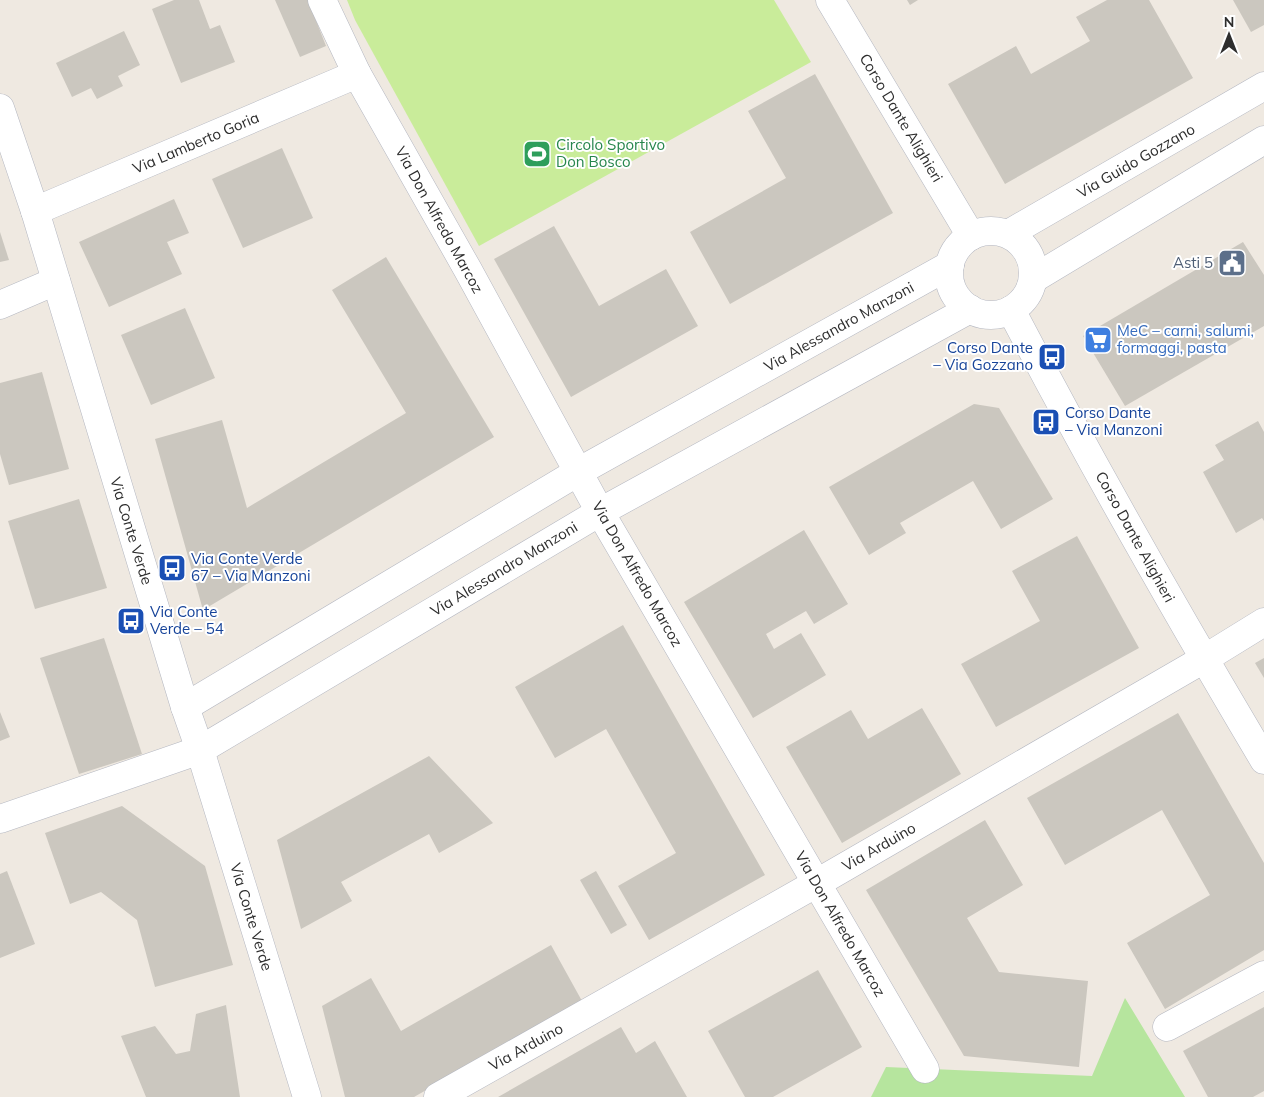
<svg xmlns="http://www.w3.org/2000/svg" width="1264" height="1097" font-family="Mulish,sans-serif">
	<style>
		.green { fill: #b6e59e }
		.pitch { fill: #c9ec9a }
		.building { fill: #cbc7bf }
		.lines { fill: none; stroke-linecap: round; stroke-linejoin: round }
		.minor-casing { stroke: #b4b7c1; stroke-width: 29 }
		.minor { stroke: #fff; stroke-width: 28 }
		.labels { text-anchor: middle; stroke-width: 4; stroke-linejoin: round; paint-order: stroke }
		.street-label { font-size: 15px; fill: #2e2e2e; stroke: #fff }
		.leisure-label { font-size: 15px; fill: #27864d; stroke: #fff; text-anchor: start }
		.service-label { font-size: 15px; fill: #4e5e75; stroke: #fff; text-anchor: end }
		.shop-label { font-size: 15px; fill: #366cbe; stroke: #fff; text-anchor: start }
		.transit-label { font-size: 15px; fill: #164399; stroke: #fff; text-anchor: start }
	</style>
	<rect width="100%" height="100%" fill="#efe9e1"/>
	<!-- green -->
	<polygon class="green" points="1125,998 1185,1097 871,1097 886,1067 1092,1076"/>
	<!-- pitch -->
	<polygon class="pitch" points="347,0 774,0 811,62 479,246 355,20"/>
	<!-- building -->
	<g class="building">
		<polygon points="174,0 199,0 210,29 220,25 235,62 181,83 152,9"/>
		<polygon points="275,0 308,0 326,46 300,57"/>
		<polygon points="907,0 918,0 910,5"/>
		<polygon points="1107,0 1149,0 1193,78 1005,184 948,84 1016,46 1031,74 1090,41 1076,17"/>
		<polygon points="1233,0 1264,0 1264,25 1251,32"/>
		<polygon points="124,31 140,65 118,76 123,86 97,99 91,88 72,97 56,63"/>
		<polygon points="815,74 893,213 730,304 690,232 786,178 748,111"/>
		<polygon points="282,148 313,218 243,248 212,179"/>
		<polygon points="174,199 189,233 167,242 182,274 109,307 79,242"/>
		<polygon points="554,226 599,306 666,269 698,326 571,397 494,259"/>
		<polygon points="0,232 9,260 0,262"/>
		<polygon points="1243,242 1264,275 1264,326 1125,406 1083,336"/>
		<polygon points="386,257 494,437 203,610 155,439 222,420 247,508 406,413 332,290"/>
		<polygon points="185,308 215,378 151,405 121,335"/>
		<polygon points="42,372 69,469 9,485 0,454 0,383"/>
		<polygon points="974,404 999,408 1053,499 1001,529 973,481 900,523 906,533 869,555 829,487"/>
		<polygon points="1258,421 1264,432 1264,521 1262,518 1236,533 1203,472 1224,460 1215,445"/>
		<polygon points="79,499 107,588 35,609 8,521"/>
		<polygon points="804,530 848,604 814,624 806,611 766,634 774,649 801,633 826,675 753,718 684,602"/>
		<polygon points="1077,536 1139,648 996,727 961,664 1040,621 1012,571"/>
		<polygon points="623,625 765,875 649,940 618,886 676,853 606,729 555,758 515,687"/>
		<polygon points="104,638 142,754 79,774 40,658"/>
		<polygon points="1264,658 1264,678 1255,663"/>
		<polygon points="922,708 961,774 842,843 786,747 851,710 868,739"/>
		<polygon points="0,712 10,737 0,741"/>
		<polygon points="1178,713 1264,863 1264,950 1165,1009 1127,943 1210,895 1162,810 1065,865 1027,798"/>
		<polygon points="429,756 493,823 439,853 429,834 341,882 352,901 301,929 277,840"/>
		<polygon points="122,806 205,866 233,965 155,987 137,920 101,892 70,904 45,833"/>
		<polygon points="985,820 1023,885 967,918 999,972 1088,981 1079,1067 964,1056 866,890"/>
		<polygon points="7,871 35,944 0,958 0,874"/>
		<polygon points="596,871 627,925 611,934 580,880"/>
		<polygon points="551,945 582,1001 414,1097 345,1097 322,1006 371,978 401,1031"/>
		<polygon points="818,970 862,1047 773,1097 745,1097 708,1031"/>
		<polygon points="226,1005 240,1097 146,1097 121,1036 155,1026 176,1054 190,1051 196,1014"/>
		<polygon points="1264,1007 1264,1091 1253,1097 1208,1097 1183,1051"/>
		<polygon points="621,1027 636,1053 655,1041 687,1097 498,1097"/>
	</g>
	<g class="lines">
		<defs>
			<g id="minor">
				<polyline points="322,0 357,74 468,270 600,512 925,1069"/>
				<polyline points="830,0 971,236"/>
				<polyline points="0,108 35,211 185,707 200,750 307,1097"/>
				<polyline points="35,211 357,74"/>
				<circle cx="991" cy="273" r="42"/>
				<polyline points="1008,234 1264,86"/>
				<polyline points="1033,279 1264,140"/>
				<polyline points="0,305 56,281"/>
				<path d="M1011,310C1091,463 1176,612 1264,760"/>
				<polyline points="185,707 578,472 950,265"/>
				<polyline points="0,819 200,750 600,512 970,309"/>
				<polyline points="1167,1027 1264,975"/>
				<polyline points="438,1097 817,883 1204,659 1264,622"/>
			</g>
		</defs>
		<!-- minor casing -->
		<use href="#minor" class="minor-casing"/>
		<!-- minor -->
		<use href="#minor" class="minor"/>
	</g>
	<!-- icons -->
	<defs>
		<symbol id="stadium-square" viewBox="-11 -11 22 22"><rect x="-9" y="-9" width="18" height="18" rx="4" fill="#2e9e5b" stroke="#fff"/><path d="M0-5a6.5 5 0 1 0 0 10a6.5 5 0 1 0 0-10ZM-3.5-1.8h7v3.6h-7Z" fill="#fff"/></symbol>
		<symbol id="civic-square" viewBox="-11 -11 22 22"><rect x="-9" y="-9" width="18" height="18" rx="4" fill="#5c6f8a" stroke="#fff"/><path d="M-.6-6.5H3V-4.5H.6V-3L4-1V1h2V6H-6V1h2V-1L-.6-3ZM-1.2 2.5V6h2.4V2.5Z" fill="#fff"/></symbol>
		<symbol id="supermarket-square" viewBox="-11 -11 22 22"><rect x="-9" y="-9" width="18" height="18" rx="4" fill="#3f7fe0" stroke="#fff"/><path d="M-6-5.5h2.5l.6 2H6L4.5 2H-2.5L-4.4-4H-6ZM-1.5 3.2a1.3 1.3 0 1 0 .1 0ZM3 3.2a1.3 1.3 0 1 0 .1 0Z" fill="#fff"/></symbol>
		<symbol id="bus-square" viewBox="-11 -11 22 22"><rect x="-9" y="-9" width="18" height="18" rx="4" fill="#1a4fb4" stroke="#fff"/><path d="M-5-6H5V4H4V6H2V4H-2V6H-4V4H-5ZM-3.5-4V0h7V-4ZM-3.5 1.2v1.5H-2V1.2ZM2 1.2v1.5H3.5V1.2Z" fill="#fff"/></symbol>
	</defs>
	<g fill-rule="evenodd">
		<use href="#stadium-square" x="521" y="138" width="32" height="32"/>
		<use href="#civic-square" x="1216" y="247" width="32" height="32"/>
		<use href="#supermarket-square" x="1082" y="324" width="32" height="32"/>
		<use href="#bus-square" x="1036" y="341" width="32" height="32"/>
		<use href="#bus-square" x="1030" y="406" width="32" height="32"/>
		<use href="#bus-square" x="156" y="552" width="32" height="32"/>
		<use href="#bus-square" x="115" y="605" width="32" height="32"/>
	</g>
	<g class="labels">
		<!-- street labels -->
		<g class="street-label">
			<text transform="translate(901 118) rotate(59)" y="5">Corso Dante Alighieri</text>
			<text transform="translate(196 143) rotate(-23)" y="5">Via Lamberto Goria</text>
			<text transform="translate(1136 161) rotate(-30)" y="5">Via Guido Gozzano</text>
			<text transform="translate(439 220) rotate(61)" y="5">Via Don Alfredo Marcoz</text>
			<text transform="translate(839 327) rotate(-29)" y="5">Via Alessandro Manzoni</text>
			<text transform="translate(131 531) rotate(73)" y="5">Via Conte Verde</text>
			<text transform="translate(1135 537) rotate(61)" y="5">Corso Dante Alighieri</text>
			<text transform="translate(504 569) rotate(-31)" y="5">Via Alessandro Manzoni</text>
			<text transform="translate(637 574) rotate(60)" y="5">Via Don Alfredo Marcoz</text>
			<text transform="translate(879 847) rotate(-30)" y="5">Via Arduino</text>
			<text transform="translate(251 917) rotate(73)" y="5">Via Conte Verde</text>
			<text transform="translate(840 924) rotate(60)" y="5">Via Don Alfredo Marcoz</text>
			<text transform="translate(526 1047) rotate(-29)" y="5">Via Arduino</text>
		</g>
		<!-- leisure labels -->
		<g class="leisure-label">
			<text x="556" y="150">Circolo Sportivo<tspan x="556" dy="17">Don Bosco</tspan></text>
		</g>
		<!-- service labels -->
		<g class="service-label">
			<text x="1213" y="268">Asti 5</text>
		</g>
		<!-- shop labels -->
		<g class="shop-label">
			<text x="1117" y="336">MeC – carni, salumi,<tspan x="1117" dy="17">formaggi, pasta</tspan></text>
		</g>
		<!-- transit labels -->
		<g class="transit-label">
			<text x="1033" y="353" text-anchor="end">Corso Dante<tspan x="1033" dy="17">– Via Gozzano</tspan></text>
			<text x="1065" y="418">Corso Dante<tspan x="1065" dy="17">– Via Manzoni</tspan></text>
			<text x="191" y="564">Via Conte Verde<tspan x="191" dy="17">67 – Via Manzoni</tspan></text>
			<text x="150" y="617">Via Conte<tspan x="150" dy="17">Verde – 54</tspan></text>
		</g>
	</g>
	<!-- north arrow -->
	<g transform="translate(1229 35)" stroke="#ffffff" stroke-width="4" paint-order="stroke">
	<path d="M0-4L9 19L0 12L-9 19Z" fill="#2e2e2e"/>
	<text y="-8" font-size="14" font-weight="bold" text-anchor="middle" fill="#2e2e2e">N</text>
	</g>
</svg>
